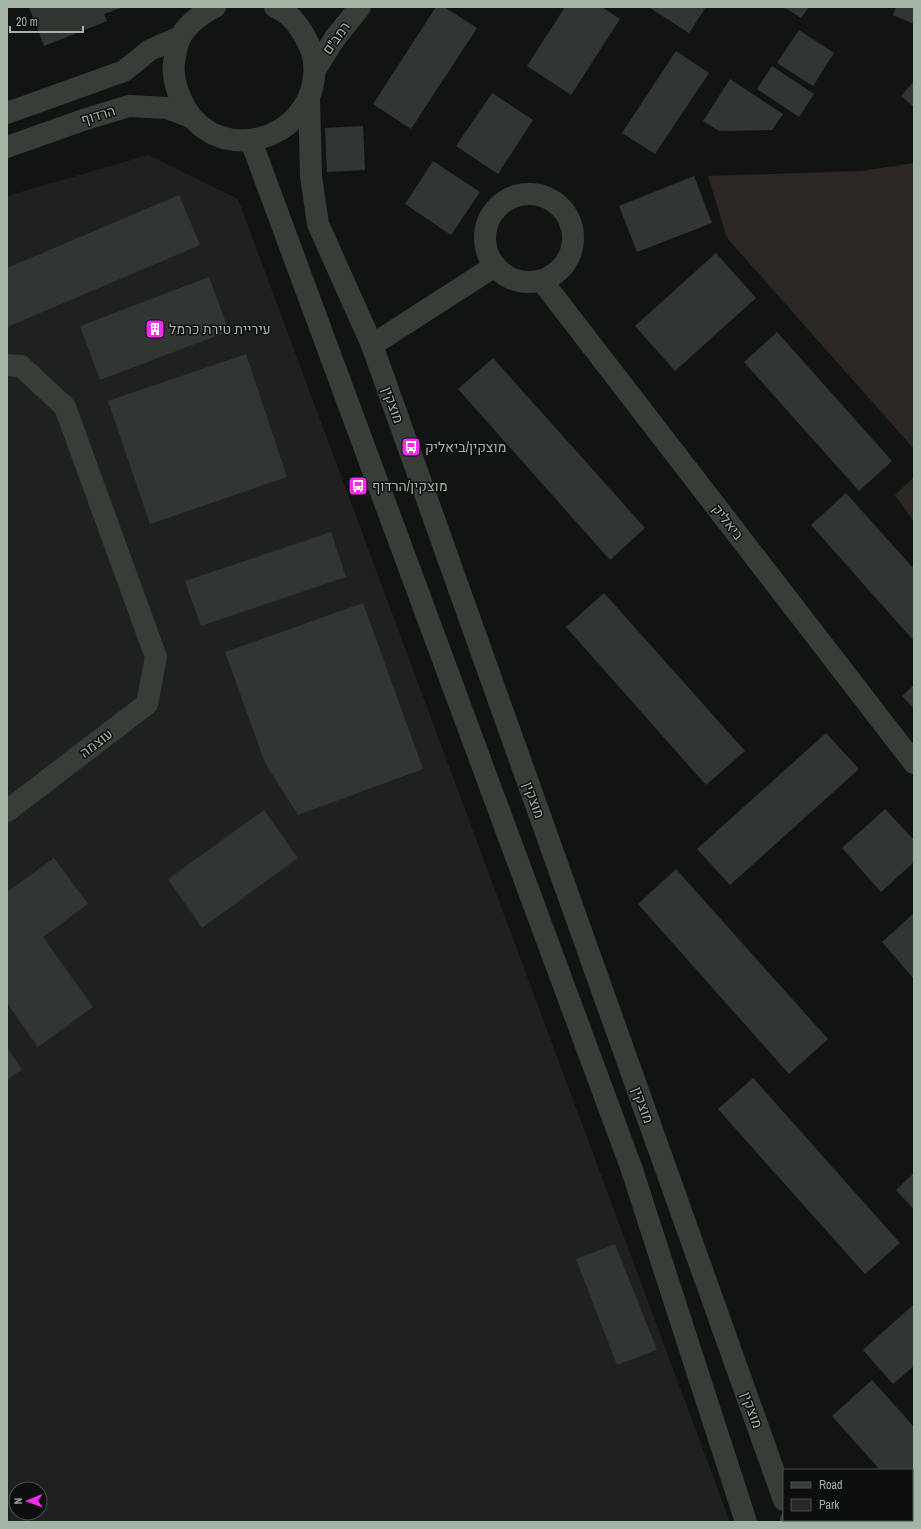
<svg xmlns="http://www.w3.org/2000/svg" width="921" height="1529" font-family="'Archivo Narrow',Heebo,sans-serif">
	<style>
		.built { fill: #1e211f; fill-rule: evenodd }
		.green { fill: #2c2722 }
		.building { fill: #323633 }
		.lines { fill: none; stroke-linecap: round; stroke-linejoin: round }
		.minor { stroke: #373e38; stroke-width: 22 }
		.labels { text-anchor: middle; stroke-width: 3; stroke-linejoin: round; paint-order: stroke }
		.street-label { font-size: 14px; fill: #a3b5a4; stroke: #0d0f0e }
		.poi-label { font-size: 14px; fill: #a3b5a4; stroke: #0d0f0e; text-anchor: start }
	</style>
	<rect width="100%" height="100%" fill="#121413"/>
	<!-- built -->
	<path class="built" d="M148,155L238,199L730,1522H7V196ZM16,1489H40V1513H16Z"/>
	<!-- green -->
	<g class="green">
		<polygon points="914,163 914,449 727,238 708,176 861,171"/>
		<polygon points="914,477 914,522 895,495"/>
	</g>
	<!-- building -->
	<g class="building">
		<polygon points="29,7 123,7 104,14 107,21 44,46"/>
		<polygon points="436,7 444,7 477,28 411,129 373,104"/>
		<polygon points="565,7 602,7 620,19 571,95 527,66"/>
		<polygon points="651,7 706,7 689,33 650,8"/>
		<polygon points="784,7 809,7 801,18"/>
		<polygon points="896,7 914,7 914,24 893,15"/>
		<polygon points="799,30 834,53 813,86 777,63"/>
		<polygon points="676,51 709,73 655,154 622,133"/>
		<polygon points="772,66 814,94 799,117 757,89"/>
		<polygon points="730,79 783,114 772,130 719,131 703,121"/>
		<polygon points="914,81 914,107 901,96"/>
		<polygon points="492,93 533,120 498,174 456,146"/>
		<polygon points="363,126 365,170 327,172 325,128"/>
		<polygon points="433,161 480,192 451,235 405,204"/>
		<polygon points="694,176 712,223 637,252 619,206"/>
		<polygon points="179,195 200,245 7,327 7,268"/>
		<polygon points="716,253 756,298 675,371 635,326"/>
		<polygon points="209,277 229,331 100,380 80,326"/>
		<polygon points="777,332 892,461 859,491 744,362"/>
		<polygon points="246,354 287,477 150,524 108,401"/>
		<polygon points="493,358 645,528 610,560 458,389"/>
		<polygon points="846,493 914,569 914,641 811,525"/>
		<polygon points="331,532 346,577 201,626 185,581"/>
		<polygon points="604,593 745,751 706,785 566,627"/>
		<polygon points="363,603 423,769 298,815 265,763 225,652"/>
		<polygon points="914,685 914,709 902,696"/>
		<polygon points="826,733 859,769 730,885 697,849"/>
		<polygon points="885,809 914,840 914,862 881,892 842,848"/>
		<polygon points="264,810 298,858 202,928 168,879"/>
		<polygon points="54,858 88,904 43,937 93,1007 38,1047 7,1003 7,892"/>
		<polygon points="676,869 828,1039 789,1074 638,904"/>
		<polygon points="914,913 914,979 882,942"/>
		<polygon points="7,1048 22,1069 7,1080"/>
		<polygon points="753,1078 900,1243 865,1274 718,1109"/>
		<polygon points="914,1173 914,1210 896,1190"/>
		<polygon points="615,1244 657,1350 617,1365 576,1259"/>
		<polygon points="914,1304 914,1366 893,1384 863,1350"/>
		<polygon points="872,1380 914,1427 914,1509 912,1506 912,1470 880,1470 832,1416"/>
	</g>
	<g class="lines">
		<!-- minor -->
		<g class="minor">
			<path d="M215,7C203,12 187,25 181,36C177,43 175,55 174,63C172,79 178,95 186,109C221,165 307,141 314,77C315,67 314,56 310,47C303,31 293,14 275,7"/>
			<polyline points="315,70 335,38 360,7"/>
			<polyline points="309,97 311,176 318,224 372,345 784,1500"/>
			<polyline points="7,113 124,71 150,50 180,37"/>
			<polyline points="251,141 631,1167 746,1522"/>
			<polyline points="7,147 83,120 129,106 167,108 191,117"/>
			<circle cx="529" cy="238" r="44"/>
			<polyline points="542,281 914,763"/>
			<polyline points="372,345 495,266"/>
			<polyline points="7,365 21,366 65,407 156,657 147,704 7,811"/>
			<polyline points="791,1520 792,1522"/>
		</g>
	</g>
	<!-- icons -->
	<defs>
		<symbol id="building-square" viewBox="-11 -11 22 22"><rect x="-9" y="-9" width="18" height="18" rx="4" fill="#f32bf0" stroke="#0d0f0e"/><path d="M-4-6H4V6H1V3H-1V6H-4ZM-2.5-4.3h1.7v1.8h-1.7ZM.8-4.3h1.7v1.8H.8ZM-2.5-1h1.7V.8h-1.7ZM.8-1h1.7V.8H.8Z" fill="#fff"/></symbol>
		<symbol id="bus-square" viewBox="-11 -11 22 22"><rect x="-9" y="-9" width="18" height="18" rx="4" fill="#f32bf0" stroke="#0d0f0e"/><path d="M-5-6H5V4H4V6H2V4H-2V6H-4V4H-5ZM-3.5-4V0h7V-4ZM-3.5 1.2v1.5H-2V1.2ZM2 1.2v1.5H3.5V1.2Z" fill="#fff"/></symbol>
	</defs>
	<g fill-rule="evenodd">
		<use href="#building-square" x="144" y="318" width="22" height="22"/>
		<use href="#bus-square" x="400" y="436" width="22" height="22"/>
		<use href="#bus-square" x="347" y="475" width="22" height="22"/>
	</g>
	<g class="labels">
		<!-- street labels -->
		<g class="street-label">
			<text transform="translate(336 38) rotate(-54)" y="5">רמב"ם</text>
			<text transform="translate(98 115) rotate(-17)" y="5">הרדוף</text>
			<text transform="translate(393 405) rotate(70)" y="5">מוצקין</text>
			<text transform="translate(728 522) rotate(52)" y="5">ביאליק</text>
			<text transform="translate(96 743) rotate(-37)" y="5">עוצמה</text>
			<text transform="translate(534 800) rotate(70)" y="5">מוצקין</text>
			<text transform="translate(643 1105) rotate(70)" y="5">מוצקין</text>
			<text transform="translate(752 1410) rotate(70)" y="5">מוצקין</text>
		</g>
		<!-- poi labels -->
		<g class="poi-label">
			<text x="169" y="334">עיריית טירת כרמל</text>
			<text x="425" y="452">מוצקין/ביאליק</text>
			<text x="372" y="491">מוצקין/הרדוף</text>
		</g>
	</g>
	<!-- border -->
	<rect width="921" height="1529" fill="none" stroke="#a3b5a4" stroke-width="16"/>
	<!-- legend -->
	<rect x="783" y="1469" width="130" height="52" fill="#0d0f0e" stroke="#49514a"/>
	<rect x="791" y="1482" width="20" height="6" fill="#373e38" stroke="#49514a"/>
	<text x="819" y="1489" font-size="12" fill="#a3b5a4">Road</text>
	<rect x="791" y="1499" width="20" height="12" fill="#2c2722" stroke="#49514a"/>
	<text x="819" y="1509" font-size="12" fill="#a3b5a4">Park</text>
	<!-- north arrow -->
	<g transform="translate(28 1501) rotate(269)"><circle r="19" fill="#0d0f0e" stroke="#49514a"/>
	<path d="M0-3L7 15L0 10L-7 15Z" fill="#f32bf0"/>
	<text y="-6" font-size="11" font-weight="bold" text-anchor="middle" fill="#a3b5a4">N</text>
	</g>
	<!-- scale -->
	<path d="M10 26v6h73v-6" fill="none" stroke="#a3b5a4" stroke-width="2"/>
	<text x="16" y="26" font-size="12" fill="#a3b5a4" stroke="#0d0f0e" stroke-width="3" paint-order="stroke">20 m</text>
</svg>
